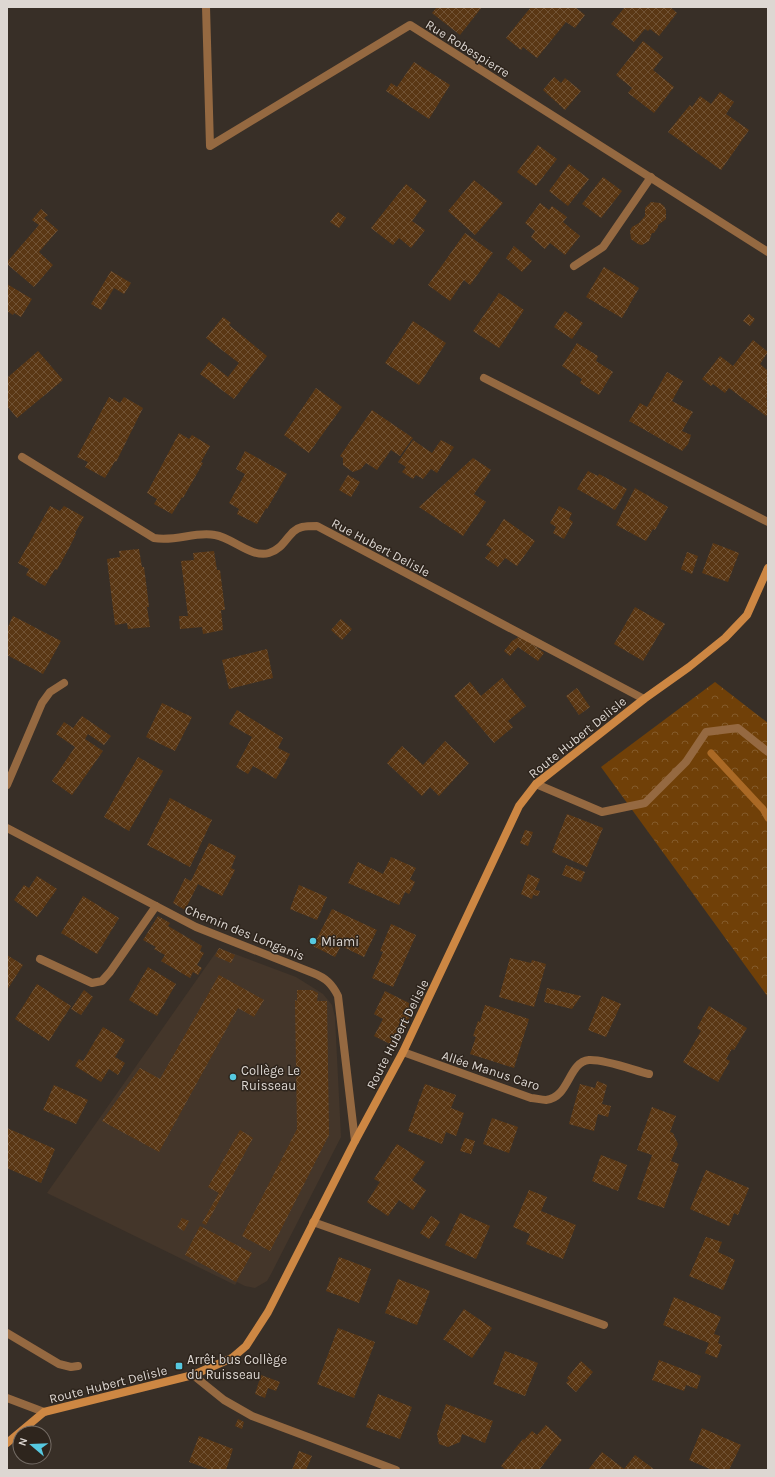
<svg xmlns="http://www.w3.org/2000/svg" width="775" height="1477" font-family="Karla,sans-serif">
	<style>
		.built { fill: #44362a }
		.forest { fill: url(#forest-crowns) }
		.lines { fill: none; stroke-linecap: round; stroke-linejoin: round }
		.stream { stroke: #aa6925; stroke-width: 7 }
		.building { fill: url(#building-cross-hatch) }
		.lane { stroke: #956941; stroke-width: 8 }
		.street { stroke: #956941; stroke-width: 8 }
		.secondary { stroke: #cd8743; stroke-width: 8 }
		.poi-dot { fill: #56c9e0; stroke: #2e251d; stroke-width: 1.5 }
		.labels { text-anchor: middle; stroke-width: 3; stroke-linejoin: round; paint-order: stroke }
		.street-label { font-size: 13px; fill: #ddd7d2; stroke: #2e251d }
		.poi-label { font-size: 13px; fill: #ddd7d2; stroke: #2e251d; text-anchor: start }
	</style>
	<defs>
		<pattern id="forest-crowns" width="20" height="18" patternUnits="userSpaceOnUse"><rect width="20" height="18" fill="#704008"/><path d="M2 6a3 3 0 1 1 6 0M12 15a3 3 0 1 1 6 0" fill="none" stroke="#845b2b"/></pattern>
		<pattern id="building-cross-hatch" width="8" height="8" patternUnits="userSpaceOnUse"><rect width="8" height="8" fill="#5a3714"/><path d="M0 0l8 8M0 8l8-8" fill="none" stroke="#715335"/></pattern>
	</defs>
	<rect width="100%" height="100%" fill="#382f27"/>
	<!-- built -->
	<polygon class="built" points="219,948 296,977 312,987 323,994 332,1005 335,1017 341,1137 271,1274 267,1281 255,1288 245,1286 237,1282 235,1285 47,1193"/>
	<!-- forest -->
	<polygon class="forest" points="715,682 768,723 768,997 601,767"/>
	<g class="lines">
		<!-- stream -->
		<polyline class="stream" points="711,753 763,809 768,818"/>
	</g>
	<!-- building -->
	<g class="building">
		<polygon points="437,7 482,7 460,35 432,13"/>
		<polygon points="531,7 548,7 549,8 550,7 575,7 585,15 575,28 566,22 537,58 523,47 521,50 506,38"/>
		<polygon points="625,7 670,7 677,13 659,36 650,29 648,31 645,29 634,42 611,24"/>
		<polygon points="643,41 663,57 653,70 674,87 654,113 628,93 632,88 616,75"/>
		<polygon points="414,62 450,85 429,119 386,91 391,83 397,87"/>
		<polygon points="554,77 561,83 565,78 581,91 565,110 543,90"/>
		<polygon points="720,92 734,102 726,114 749,130 721,170 668,132 690,105 692,107 700,96 711,104"/>
		<polygon points="538,145 557,159 536,186 517,172"/>
		<polygon points="569,164 589,179 568,206 549,191"/>
		<polygon points="603,177 622,191 601,218 582,204"/>
		<polygon points="474,180 503,203 475,235 448,211"/>
		<polygon points="406,184 427,201 412,221 425,230 411,248 399,238 393,245 371,228"/>
		<polygon points="651,202 660,203 664,206 666,210 666,219 658,225 658,227 654,233 652,233 649,241 642,245 638,244 631,239 630,231 632,227 639,223 645,216 645,208"/>
		<polygon points="540,203 549,210 552,206 567,217 563,222 580,236 565,255 550,243 545,249 531,237 535,231 525,223"/>
		<polygon points="41,209 48,215 44,218 58,230 39,252 53,265 34,287 7,264 7,262 39,225 32,220"/>
		<polygon points="338,212 346,218 339,228 330,222"/>
		<polygon points="465,233 493,253 470,285 464,280 450,301 428,285"/>
		<polygon points="514,246 532,261 522,272 506,258"/>
		<polygon points="604,267 639,288 622,318 586,297"/>
		<polygon points="111,271 131,283 124,294 114,288 101,310 91,304"/>
		<polygon points="7,284 32,299 21,317 14,313 13,315 7,311"/>
		<polygon points="499,293 524,310 499,348 473,331"/>
		<polygon points="565,311 583,323 572,339 554,327"/>
		<polygon points="749,314 755,319 750,326 743,321"/>
		<polygon points="223,317 231,323 229,325 267,356 234,399 200,374 209,362 228,377 239,363 206,338"/>
		<polygon points="413,321 446,343 419,385 385,363"/>
		<polygon points="753,340 768,352 760,364 768,371 768,396 766,399 768,400 768,413 766,416 729,388 725,393 713,384 711,386 702,379 720,356 733,366"/>
		<polygon points="577,343 598,356 596,361 613,372 599,395 580,383 582,379 562,366"/>
		<polygon points="38,351 63,380 17,418 7,406 7,378"/>
		<polygon points="667,372 683,381 672,401 693,412 682,431 691,435 688,444 682,451 629,421 640,403 647,407"/>
		<polygon points="316,388 342,407 309,453 284,435"/>
		<polygon points="109,397 120,403 124,397 143,408 116,462 115,461 105,478 85,467 88,462 77,457"/>
		<polygon points="372,410 413,438 400,456 391,450 377,470 366,463 361,469 353,472 343,465 343,458 340,456"/>
		<polygon points="179,433 189,439 192,435 210,446 201,462 203,463 183,498 182,497 172,514 154,504 157,499 147,493"/>
		<polygon points="413,440 432,453 441,440 454,447 437,473 431,469 423,479 416,475 413,479 402,472 406,467 398,462"/>
		<polygon points="245,451 287,474 267,509 266,508 257,524 237,514 239,509 229,503 245,474 236,469"/>
		<polygon points="473,458 491,470 474,494 486,502 463,536 419,507"/>
		<polygon points="588,471 598,476 599,474 627,489 615,510 577,489"/>
		<polygon points="348,475 360,482 351,497 339,490"/>
		<polygon points="635,488 668,507 655,530 653,529 646,541 616,525"/>
		<polygon points="50,506 60,511 64,506 84,517 75,533 76,534 69,548 57,570 55,569 45,586 26,575 29,569 18,563"/>
		<polygon points="559,506 572,513 569,519 573,522 564,539 553,533 556,527 550,523"/>
		<polygon points="504,519 535,541 517,566 505,558 498,567 485,558 492,549 486,545"/>
		<polygon points="713,543 739,553 728,582 702,573"/>
		<polygon points="139,549 142,567 144,567 146,582 149,607 147,607 150,627 128,629 127,623 115,625 107,559 120,557 119,551"/>
		<polygon points="214,551 217,570 220,570 225,610 221,610 223,630 203,634 202,627 180,629 179,616 188,616 181,561 194,560 193,553"/>
		<polygon points="687,552 698,556 692,574 681,569"/>
		<polygon points="635,607 665,624 643,661 614,644"/>
		<polygon points="13,616 61,641 43,674 7,655 7,629"/>
		<polygon points="341,619 352,629 342,640 331,630"/>
		<polygon points="522,635 544,653 538,661 518,647 510,656 504,651 512,641"/>
		<polygon points="267,649 273,678 229,689 222,660"/>
		<polygon points="502,678 526,706 508,721 513,727 494,743 454,696 470,682 481,696"/>
		<polygon points="577,688 590,707 579,715 566,696"/>
		<polygon points="162,703 192,717 175,751 146,737"/>
		<polygon points="237,710 283,738 278,748 290,754 276,779 253,766 248,774 236,767 252,737 229,724"/>
		<polygon points="82,716 111,736 104,745 88,734 85,739 103,751 72,795 52,781 75,747 56,734 64,722 73,728"/>
		<polygon points="445,741 469,763 439,796 430,787 422,796 387,763 402,746 423,765"/>
		<polygon points="138,757 163,771 129,831 104,817"/>
		<polygon points="170,798 212,820 190,867 147,845"/>
		<polygon points="567,814 603,828 587,867 552,852"/>
		<polygon points="525,830 533,832 528,846 520,843"/>
		<polygon points="209,843 236,856 231,868 235,870 222,896 198,884 185,910 173,903 185,878 191,881"/>
		<polygon points="391,857 416,868 410,879 415,882 409,894 405,892 399,905 348,883 358,862 383,874"/>
		<polygon points="566,865 585,872 581,882 562,875"/>
		<polygon points="528,874 540,879 535,890 540,891 538,896 533,895 532,899 521,894"/>
		<polygon points="37,876 57,889 37,917 14,900 24,885 29,888"/>
		<polygon points="299,885 327,897 317,920 290,909"/>
		<polygon points="83,896 119,918 97,954 61,933"/>
		<polygon points="332,909 377,930 364,957 341,946 335,957 313,946"/>
		<polygon points="158,916 170,923 168,926 202,946 200,951 204,953 197,965 202,968 198,975 193,972 190,978 161,961 165,955 154,949 156,947 143,940"/>
		<polygon points="391,924 416,935 393,987 372,978 383,952 380,951"/>
		<polygon points="219,948 235,955 231,963 215,956"/>
		<polygon points="7,955 23,965 7,990"/>
		<polygon points="510,958 531,963 532,960 546,964 534,1007 499,997"/>
		<polygon points="148,967 176,984 157,1016 129,1000"/>
		<polygon points="219,975 264,1000 254,1017 238,1008 159,1152 102,1121 140,1068 160,1079"/>
		<polygon points="37,984 71,1006 49,1041 15,1019"/>
		<polygon points="547,988 581,996 572,1009 544,1002"/>
		<polygon points="84,990 93,997 81,1015 71,1009"/>
		<polygon points="297,990 312,990 318,993 317,1001 327,1001 329,1135 270,1251 242,1236 297,1129 295,1000 297,1001"/>
		<polygon points="385,991 415,1006 396,1047 374,1036 383,1019 374,1014"/>
		<polygon points="602,996 621,1004 606,1037 588,1030"/>
		<polygon points="485,1005 529,1019 514,1068 470,1054 476,1037 473,1036 478,1021 480,1022"/>
		<polygon points="709,1006 747,1028 734,1050 732,1049 726,1059 730,1061 718,1082 683,1062 701,1031 697,1028"/>
		<polygon points="103,1027 125,1040 115,1057 125,1063 118,1075 109,1069 101,1082 75,1066 79,1059 83,1061"/>
		<polygon points="597,1081 607,1085 602,1104 611,1106 608,1117 598,1114 594,1131 569,1124 580,1084 595,1088"/>
		<polygon points="425,1084 456,1095 451,1108 464,1113 456,1136 446,1132 442,1144 408,1131"/>
		<polygon points="54,1085 88,1100 76,1124 43,1110"/>
		<polygon points="652,1107 676,1116 670,1132 673,1133 678,1144 671,1161 679,1164 664,1208 637,1199 652,1155 637,1150"/>
		<polygon points="492,1118 518,1127 509,1153 483,1144"/>
		<polygon points="7,1128 55,1149 41,1183 7,1168"/>
		<polygon points="240,1130 253,1138 206,1225 202,1223 219,1193 208,1187"/>
		<polygon points="465,1138 475,1141 471,1154 460,1151"/>
		<polygon points="397,1144 425,1162 412,1180 426,1190 413,1210 399,1200 388,1216 367,1202 380,1182 374,1179"/>
		<polygon points="601,1155 627,1165 618,1191 592,1181"/>
		<polygon points="706,1170 749,1188 738,1215 734,1213 729,1226 690,1209"/>
		<polygon points="529,1190 547,1197 541,1211 576,1225 563,1259 526,1244 530,1234 513,1227"/>
		<polygon points="460,1213 490,1226 476,1259 445,1245"/>
		<polygon points="431,1216 440,1222 429,1239 420,1233"/>
		<polygon points="182,1218 189,1221 184,1231 177,1227"/>
		<polygon points="200,1226 252,1253 236,1282 185,1255"/>
		<polygon points="706,1237 722,1242 718,1252 735,1260 723,1290 689,1276"/>
		<polygon points="339,1257 371,1269 359,1303 326,1291"/>
		<polygon points="398,1279 430,1291 417,1325 385,1313"/>
		<polygon points="674,1297 721,1317 714,1334 720,1336 718,1343 722,1345 717,1358 705,1353 709,1343 663,1325"/>
		<polygon points="464,1309 492,1328 472,1358 443,1339"/>
		<polygon points="338,1328 375,1342 354,1398 317,1384"/>
		<polygon points="505,1351 538,1363 525,1396 493,1384"/>
		<polygon points="659,1360 701,1376 697,1389 686,1385 684,1391 652,1380"/>
		<polygon points="581,1361 593,1372 576,1392 566,1383 569,1380 567,1378"/>
		<polygon points="261,1375 280,1382 276,1391 268,1388 265,1398 255,1394"/>
		<polygon points="378,1394 412,1407 400,1439 366,1427"/>
		<polygon points="446,1404 493,1421 485,1443 462,1434 460,1442 448,1447 439,1444 437,1434"/>
		<polygon points="238,1419 244,1422 242,1429 235,1426"/>
		<polygon points="546,1425 562,1440 539,1470 506,1470 501,1466 523,1439 524,1440 532,1431 537,1435"/>
		<polygon points="702,1428 741,1445 729,1470 712,1470 689,1460"/>
		<polygon points="199,1436 233,1449 226,1470 211,1470 189,1462"/>
		<polygon points="299,1451 312,1456 306,1470 292,1470"/>
		<polygon points="602,1452 624,1469 635,1455 655,1470 588,1470"/>
	</g>
	<g class="lines">
		<!-- lane -->
		<polyline class="lane" points="7,1333 59,1364 71,1367 78,1366"/>
		<!-- street -->
		<g class="street">
			<polyline points="206,7 210,146 410,25 768,252"/>
			<polyline points="574,266 603,247 651,177"/>
			<polyline points="484,378 768,522"/>
			<path d="M22,457L154,538C176,542 195,531 215,535C233,538 251,558 269,553C286,548 288,530 302,527C306,526 312,526 317,526L644,699"/>
			<polyline points="536,784 602,812 645,803 686,762 706,732 738,728 768,752"/>
			<polyline points="7,785 42,703 50,692 64,683"/>
			<path d="M7,828L196,927L313,973C326,978 332,984 338,996L355,1141"/>
			<polyline points="40,959 92,983 102,981 110,972 156,906"/>
			<path d="M403,1052L531,1098C535,1098 541,1100 546,1100C570,1097 568,1062 589,1060C605,1059 633,1070 649,1074"/>
			<polyline points="313,1222 604,1325"/>
			<polyline points="193,1375 224,1400 252,1416 396,1470"/>
			<polyline points="7,1398 44,1412"/>
		</g>
		<!-- secondary -->
		<polyline class="secondary" points="7,1443 44,1412 193,1375 232,1358 246,1346 268,1312 355,1141 403,1052 519,806 536,784 644,699 689,667 725,638 747,615 768,568"/>
	</g>
	<!-- markers -->
	<g class="poi-dot">
		<circle cx="313" cy="941" r="4"/>
		<circle cx="233" cy="1077" r="4"/>
		<rect x="175" y="1362" width="8" height="8" rx="2"/>
	</g>
	<g class="labels">
		<!-- street labels -->
		<g class="street-label">
			<text transform="translate(468 48) rotate(32)" y="5">Rue Robespierre</text>
			<text transform="translate(381 547) rotate(28)" y="5">Rue Hubert Delisle</text>
			<text transform="translate(577 737) rotate(-39)" y="5">Route Hubert Delisle</text>
			<text transform="translate(245 932) rotate(22)" y="5">Chemin des Longanis</text>
			<text transform="translate(397 1034) rotate(-63)" y="5">Route Hubert Delisle</text>
			<text transform="translate(491 1070) rotate(18)" y="5">Allée Manus Caro</text>
			<text transform="translate(108 1384) rotate(-14)" y="5">Route Hubert Delisle</text>
		</g>
		<!-- poi labels -->
		<g class="poi-label">
			<text x="321" y="946">Miami</text>
			<text x="241" y="1075">Collège Le<tspan x="241" dy="15">Ruisseau</tspan></text>
			<text x="187" y="1364">Arrêt bus Collège<tspan x="187" dy="15">du Ruisseau</tspan></text>
		</g>
	</g>
	<!-- border -->
	<rect width="775" height="1477" fill="none" stroke="#ddd7d2" stroke-width="16"/>
	<!-- north arrow -->
	<g transform="translate(32 1445) rotate(289)"><circle r="19" fill="#2e251d" stroke="#746c65"/>
	<path d="M0-3L7 15L0 10L-7 15Z" fill="#56c9e0"/>
	<text y="-6" font-size="11" font-weight="bold" text-anchor="middle" fill="#ddd7d2">N</text>
	</g>
</svg>
